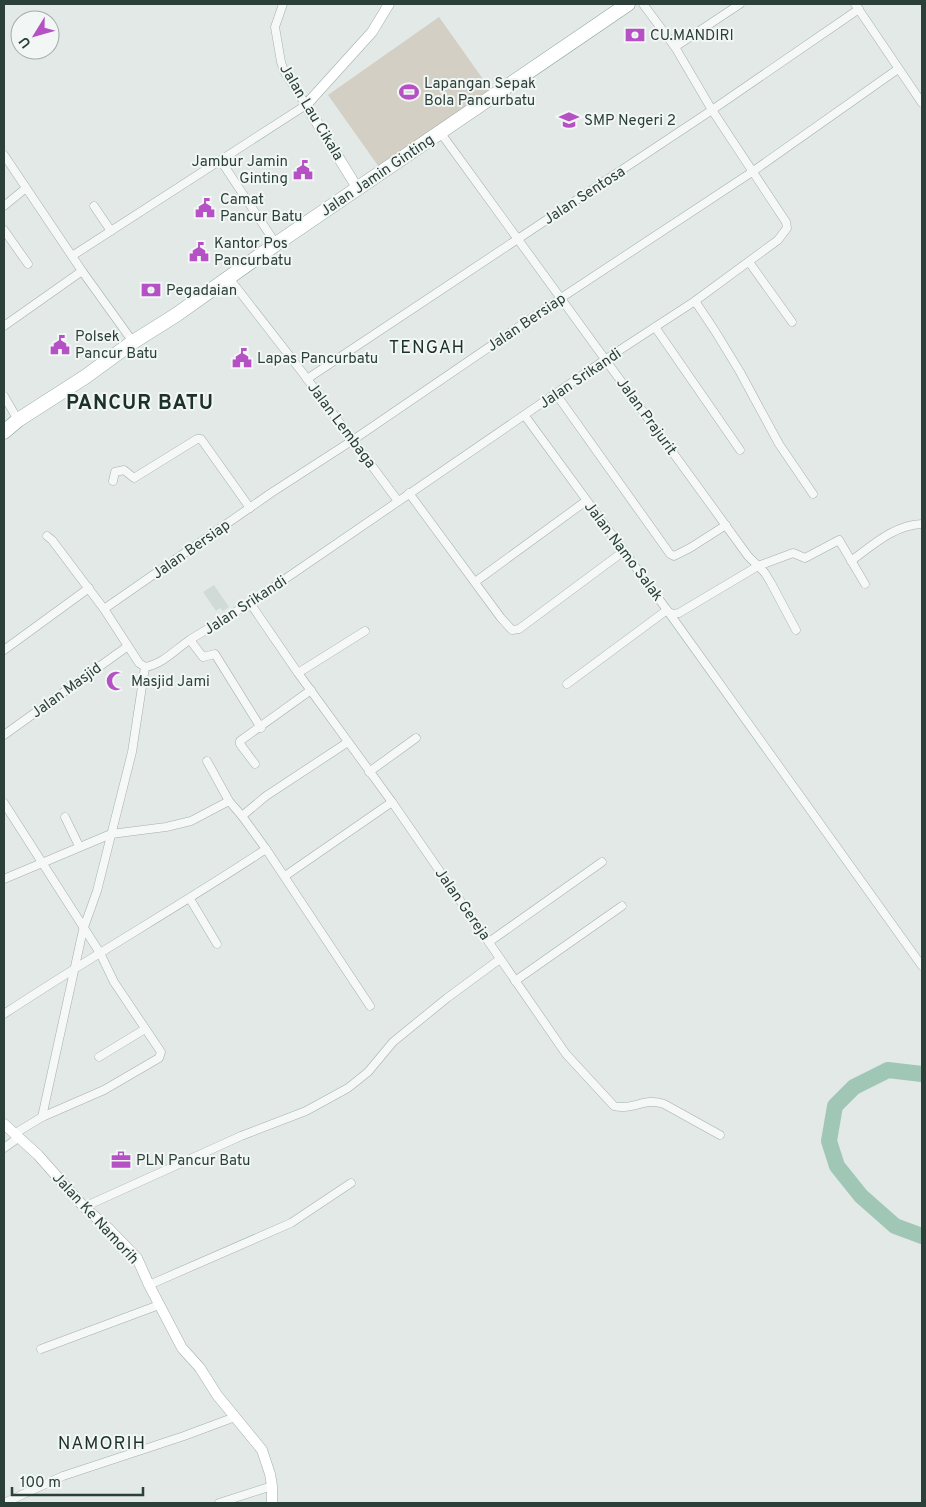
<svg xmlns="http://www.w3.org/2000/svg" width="926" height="1507" font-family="Overpass,sans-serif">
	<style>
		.built { fill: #d0dbd7 }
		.pitch { fill: #d3cfc4 }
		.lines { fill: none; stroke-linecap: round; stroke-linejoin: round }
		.river { stroke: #a0c6b5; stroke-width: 16 }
		.street-casing { stroke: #a4b0ac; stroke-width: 9 }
		.secondary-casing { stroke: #a4b0ac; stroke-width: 11 }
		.highway-casing { stroke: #8b9f97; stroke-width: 15 }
		.street { stroke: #f5f8f7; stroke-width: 8 }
		.secondary { stroke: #fff; stroke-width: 10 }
		.highway { stroke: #fff; stroke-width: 14 }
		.labels { text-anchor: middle; stroke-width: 4; stroke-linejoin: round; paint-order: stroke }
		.poi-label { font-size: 15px; fill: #2b4039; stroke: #f2f7f5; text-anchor: start }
		.street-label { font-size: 15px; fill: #2b4039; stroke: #f2f7f5 }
		.quarter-label { font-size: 18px; letter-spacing: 1px; fill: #1d312b; stroke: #f2f7f5 }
		.district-label { font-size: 20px; font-weight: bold; letter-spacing: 1px; fill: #1d312b; stroke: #f2f7f5 }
	</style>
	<rect width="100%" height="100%" fill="#e2e9e7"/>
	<!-- built -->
	<polygon class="built" points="214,585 229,607 223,611 220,608 216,611 203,592"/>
	<!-- pitch -->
	<polygon class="pitch" points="439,17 490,89 379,167 328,95"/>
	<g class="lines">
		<!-- river -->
		<polyline class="river" points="922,1074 888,1070 854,1087 835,1106 829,1141 837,1166 861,1196 895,1226 922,1236"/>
		<defs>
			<g id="street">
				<polyline points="855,4 922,103"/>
				<polyline points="675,47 740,4"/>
				<polyline points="440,132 748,556 765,573 771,583 796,630"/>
				<polyline points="4,155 82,271 133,342"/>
				<polyline points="221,161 276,244"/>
				<polyline points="4,206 26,188"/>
				<polyline points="94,206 111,231"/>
				<polyline points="4,230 28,264"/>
				<polyline points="72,256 306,105 284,71 281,62 275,27 283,4"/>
				<polyline points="749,262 792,322"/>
				<polyline points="229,278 302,372 398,501"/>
				<polyline points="695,301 715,331 740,372 779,444 813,494"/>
				<polyline points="4,326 82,271"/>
				<polyline points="655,327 740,450"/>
				<polyline points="307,379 712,110 859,9"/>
				<polyline points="556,394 670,554 674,556 690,548 726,525"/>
				<polyline points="4,396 18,420"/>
				<polyline points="525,416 667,610 922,966"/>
				<polyline points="113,481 115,472 124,470 134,478 197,439 201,439 250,508"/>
				<polyline points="409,493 501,618 512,630 519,629 624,551"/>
				<path d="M851,561C873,545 894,525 922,524"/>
				<polyline points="475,582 586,501"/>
				<path d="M250,603L298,673L392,802L566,1054L614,1106C632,1111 645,1097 664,1104L720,1135"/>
				<polyline points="104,609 271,493 353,440 561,298 752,172 898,69"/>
				<polyline points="669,612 673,614 679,613 758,566 793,553 805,558 839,540 865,584"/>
				<polyline points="190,640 203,657 215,654 261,728"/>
				<polyline points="4,650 89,588"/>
				<path d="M145,667C162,665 177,648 191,639C211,627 231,615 250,603L606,359L695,301L778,240L787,228L786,222L712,110L675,47L643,4"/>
				<polyline points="298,673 365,631"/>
				<polyline points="567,684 667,610"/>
				<polyline points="4,735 128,646"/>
				<polyline points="207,761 229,801 242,816 266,849 370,1006"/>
				<polyline points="255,764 240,744 240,741 311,690"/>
				<polyline points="369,772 416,738"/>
				<polyline points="4,803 100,953 114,982 161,1052 159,1058 104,1090 42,1117 14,1134"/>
				<polyline points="242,816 266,796 348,742"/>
				<polyline points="65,817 79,846"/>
				<polyline points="285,876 392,802"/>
				<polyline points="4,879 111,834 166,827 191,821 229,801"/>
				<polyline points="190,899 217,944"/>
				<polyline points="489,942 602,862"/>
				<polyline points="515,981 622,906"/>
				<path d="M4,1014C90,957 180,906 266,849"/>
				<polyline points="99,1057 145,1029"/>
				<polyline points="42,1117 83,930 97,891 132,752 145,667 139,663 104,609 52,540 47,536"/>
				<polyline points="4,1148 18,1138"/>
				<polyline points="84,1207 241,1136 306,1111 348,1088 368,1072 393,1042 447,998 500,959"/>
				<polyline points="149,1285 291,1223 351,1183"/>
				<polyline points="41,1349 159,1305"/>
				<polyline points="4,1503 63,1476 184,1436 235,1417"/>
				<polyline points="219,1503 272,1486"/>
			</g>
			<g id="secondary">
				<polyline points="358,189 306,105 372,32 389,4"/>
				<polyline points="4,1124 38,1155 84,1207 109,1229 137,1258 149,1285 182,1348 200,1368 217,1395 262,1450 270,1474 272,1486 272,1503"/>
			</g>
			<polyline id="highway" points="4,432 18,420 85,377 133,342 176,315 276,244 628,4"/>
		</defs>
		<!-- street casing -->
		<use href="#street" class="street-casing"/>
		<!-- secondary casing -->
		<use href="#secondary" class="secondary-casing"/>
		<!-- highway casing -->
		<use href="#highway" class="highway-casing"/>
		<!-- street -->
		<use href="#street" class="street"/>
		<!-- secondary -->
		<use href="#secondary" class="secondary"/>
		<!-- highway -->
		<use href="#highway" class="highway"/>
	</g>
	<!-- icons -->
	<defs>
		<symbol id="bank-bare" viewBox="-9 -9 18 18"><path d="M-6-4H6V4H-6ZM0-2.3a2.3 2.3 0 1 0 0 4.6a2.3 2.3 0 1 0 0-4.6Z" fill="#b551c4" stroke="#f2f7f5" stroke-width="2.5" paint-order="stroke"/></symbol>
		<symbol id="stadium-bare" viewBox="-9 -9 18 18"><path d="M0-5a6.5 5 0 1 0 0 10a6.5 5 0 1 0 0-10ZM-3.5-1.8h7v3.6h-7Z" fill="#b551c4" stroke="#f2f7f5" stroke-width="2.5" paint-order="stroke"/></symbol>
		<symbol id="school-bare" viewBox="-9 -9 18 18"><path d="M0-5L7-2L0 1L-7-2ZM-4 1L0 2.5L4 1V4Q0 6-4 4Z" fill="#b551c4" stroke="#f2f7f5" stroke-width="2.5" paint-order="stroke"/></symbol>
		<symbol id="civic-bare" viewBox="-9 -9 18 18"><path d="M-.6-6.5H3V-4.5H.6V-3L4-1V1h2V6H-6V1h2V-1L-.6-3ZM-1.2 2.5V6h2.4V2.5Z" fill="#b551c4" stroke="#f2f7f5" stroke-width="2.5" paint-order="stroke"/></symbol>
		<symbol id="mosque-bare" viewBox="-9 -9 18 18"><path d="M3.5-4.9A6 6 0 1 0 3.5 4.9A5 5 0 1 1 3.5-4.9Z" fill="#b551c4" stroke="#f2f7f5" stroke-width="2.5" paint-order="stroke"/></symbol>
		<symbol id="office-bare" viewBox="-9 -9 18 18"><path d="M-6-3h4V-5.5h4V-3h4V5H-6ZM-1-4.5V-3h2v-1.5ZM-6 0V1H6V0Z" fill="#b551c4" stroke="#f2f7f5" stroke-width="2.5" paint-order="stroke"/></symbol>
	</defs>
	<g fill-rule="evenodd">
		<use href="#bank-bare" x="621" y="21" width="28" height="28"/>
		<use href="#stadium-bare" x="395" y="78" width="28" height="28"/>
		<use href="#school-bare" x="555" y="106" width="28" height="28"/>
		<use href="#civic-bare" x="289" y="156" width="28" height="28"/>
		<use href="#civic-bare" x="191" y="194" width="28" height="28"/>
		<use href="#civic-bare" x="185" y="238" width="28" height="28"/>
		<use href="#bank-bare" x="137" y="276" width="28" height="28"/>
		<use href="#civic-bare" x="46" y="331" width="28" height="28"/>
		<use href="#civic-bare" x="228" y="344" width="28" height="28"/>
		<use href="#mosque-bare" x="102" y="667" width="28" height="28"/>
		<use href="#office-bare" x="107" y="1146" width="28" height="28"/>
	</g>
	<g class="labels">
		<!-- poi labels -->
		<g class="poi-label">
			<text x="650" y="40">CU.MANDIRI</text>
			<text x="424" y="88">Lapangan Sepak<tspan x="424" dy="17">Bola Pancurbatu</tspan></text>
			<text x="584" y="125">SMP Negeri 2</text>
			<text x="288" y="166" text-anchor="end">Jambur Jamin<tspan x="288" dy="17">Ginting</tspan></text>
			<text x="220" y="204">Camat<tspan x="220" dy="17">Pancur Batu</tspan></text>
			<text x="214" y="248">Kantor Pos<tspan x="214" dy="17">Pancurbatu</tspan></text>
			<text x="166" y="295">Pegadaian</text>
			<text x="75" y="341">Polsek<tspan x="75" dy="17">Pancur Batu</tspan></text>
			<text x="257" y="363">Lapas Pancurbatu</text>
			<text x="131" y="686">Masjid Jami</text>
			<text x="136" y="1165">PLN Pancur Batu</text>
		</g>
		<!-- street labels -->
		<g class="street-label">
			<text transform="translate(312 112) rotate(59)" y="5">Jalan Lau Cikala</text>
			<text transform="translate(377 175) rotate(-34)" y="5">Jalan Jamin Ginting</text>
			<text transform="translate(584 195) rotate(-33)" y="5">Jalan Sentosa</text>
			<text transform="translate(526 322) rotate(-34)" y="5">Jalan Bersiap</text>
			<text transform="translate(580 378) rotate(-34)" y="5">Jalan Srikandi</text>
			<text transform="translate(647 416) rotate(54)" y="5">Jalan Prajurit</text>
			<text transform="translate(342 425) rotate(53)" y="5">Jalan Lembaga</text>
			<text transform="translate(191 549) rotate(-35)" y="5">Jalan Bersiap</text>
			<text transform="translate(624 551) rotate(53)" y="5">Jalan Namo Salak</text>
			<text transform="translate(245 605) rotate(-33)" y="5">Jalan Srikandi</text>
			<text transform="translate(66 690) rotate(-36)" y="5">Jalan Masjid</text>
			<text transform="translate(463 904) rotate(55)" y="5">Jalan Gereja</text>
			<text transform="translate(96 1218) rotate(47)" y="5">Jalan Ke Namorih</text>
		</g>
		<!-- quarter labels -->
		<g class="quarter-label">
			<text x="427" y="353">TENGAH</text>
			<text x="102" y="1449">NAMORIH</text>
		</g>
		<!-- district labels -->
		<g class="district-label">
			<text x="140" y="409">PANCUR BATU</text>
		</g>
	</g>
	<!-- border -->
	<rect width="926" height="1507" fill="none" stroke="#2b4039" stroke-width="10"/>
	<!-- north arrow -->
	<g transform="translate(35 35) rotate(233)"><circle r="24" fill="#f2f7f5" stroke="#a2aeaa"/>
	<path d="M0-4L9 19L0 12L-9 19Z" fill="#b551c4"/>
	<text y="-8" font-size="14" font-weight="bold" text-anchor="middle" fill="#2b4039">U</text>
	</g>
	<!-- scale -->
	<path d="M12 1487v8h131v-8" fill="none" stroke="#2b4039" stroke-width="2.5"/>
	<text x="20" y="1487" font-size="15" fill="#2b4039" stroke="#f2f7f5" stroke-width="4" paint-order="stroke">100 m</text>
</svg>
